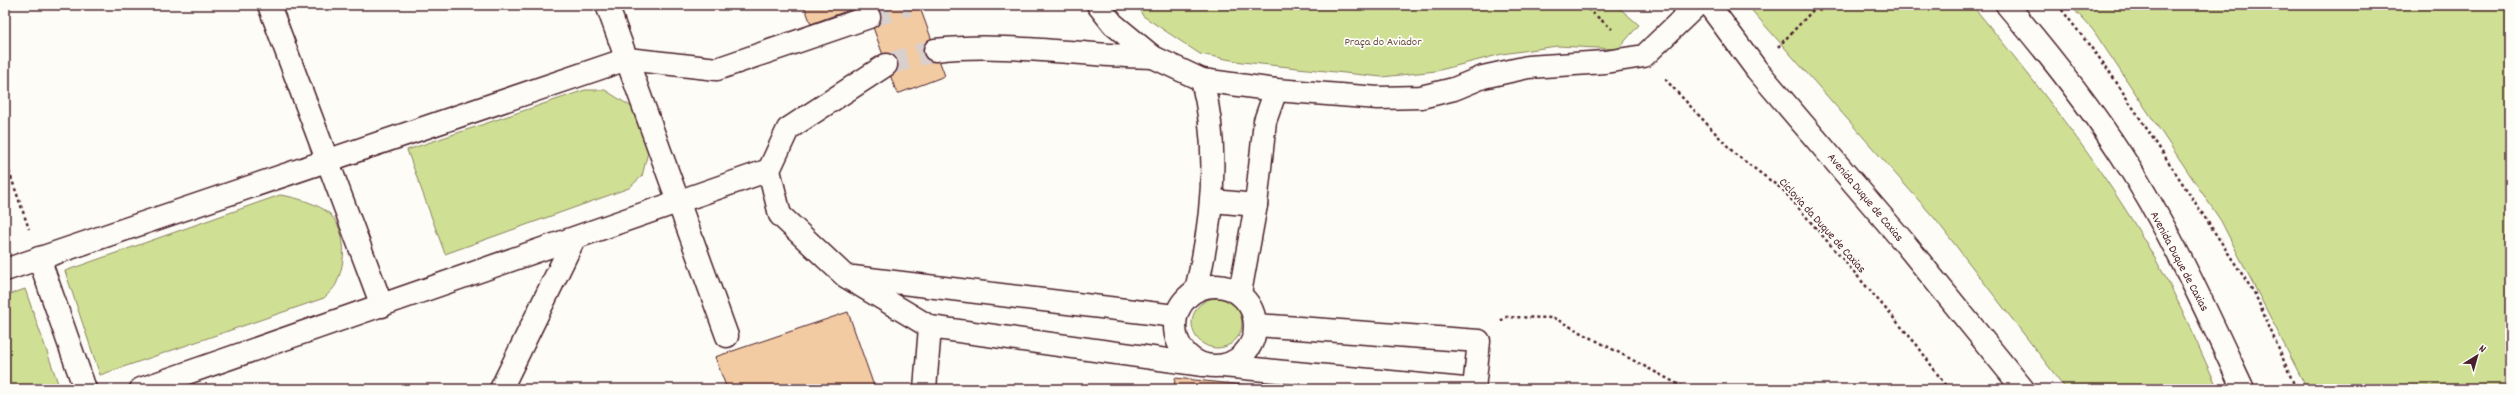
<svg xmlns="http://www.w3.org/2000/svg" width="2515" height="394" font-family="Dekko,sans-serif">
	<style>
		.green { fill: #cfe094; stroke: #8c8060 }
		.building { fill: #f2cba2; stroke: #4a1f2b }
		.lines { fill: none; stroke-linecap: round; stroke-linejoin: round }
		.minor-tunnel { stroke: #d9d0ce; stroke-width: 22; stroke-dasharray: 22 11; stroke-linecap: butt }
		.minor-casing { stroke: #4a1f2b; stroke-width: 25 }
		.major-casing { stroke: #4a1f2b; stroke-width: 25 }
		.path { stroke: #4a1f2b; stroke-width: 2.5; stroke-dasharray: 3 3; stroke-linecap: butt }
		.minor { stroke: #fdfcf7; stroke-width: 22 }
		.major { stroke: #fdfcf7; stroke-width: 22 }
		.labels { text-anchor: middle; stroke-width: 3.5; stroke-linejoin: round; paint-order: stroke }
		.park-label { font-size: 12px; fill: #6b4f45; stroke: #fdfcf7 }
		.street-label { font-size: 12px; fill: #4a1f2b; stroke: #fdfcf7 }
	</style>
	<rect width="100%" height="100%" fill="#fdfcf7"/>
	<filter id="ink" filterUnits="userSpaceOnUse"><feTurbulence type="fractalNoise" baseFrequency=".025" numOctaves="2"/><feDisplacementMap in="SourceGraphic" scale="8" xChannelSelector="R" yChannelSelector="G"/><feConvolveMatrix kernelMatrix="1 2 1 2 8 2 1 2 1" color-interpolation-filters="sRGB"/></filter>
	<g filter="url(#ink)">
		<!-- green -->
		<g class="green">
			<polygon points="1137,5 1616,5 1639,25 1618,49 1557,46 1502,54 1436,71 1382,77 1242,62 1200,54 1143,16"/>
			<path d="M1747,5H1972C2044,92 2114,181 2168,282C2186,316 2201,353 2218,389H2066L1936,220Z"/>
			<polygon points="2070,5 2510,5 2510,389 2307,389 2221,221 2093,30"/>
			<polygon points="585,90 605,90 638,111 650,144 642,176 629,188 445,254 407,150"/>
			<path d="M280,195C295,197 320,204 331,215C347,233 346,261 337,282C335,288 328,294 324,298L100,375L65,271Z"/>
			<polygon points="25,289 60,389 5,389 5,296"/>
			<circle cx="1217" cy="323" r="25"/>
		</g>
		<!-- building -->
		<g class="building">
			<polygon points="804,5 863,5 811,24"/>
			<polygon points="865,5 919,5 945,76 897,94"/>
			<polygon points="848,312 875,389 727,389 715,357"/>
			<polygon points="1175,378 1253,386 1252,389 1174,389"/>
		</g>
		<g class="lines">
			<!-- minor-tunnel -->
			<g class="minor-tunnel">
				<polyline points="869,17 908,5"/>
				<polyline points="886,65 935,50"/>
			</g>
			<defs>
				<g id="minor">
					<polyline points="269,5 382,306"/>
					<polyline points="607,5 727,336"/>
					<polyline points="1098,5 1113,24 1153,57 1202,80 1276,90 1378,98 1421,97 1454,89 1483,77 1528,67 1605,62 1644,56 1697,5"/>
					<path d="M935,50C1007,42 1081,56 1153,57"/>
					<polyline points="886,65 788,129 769,170 780,215 845,276 930,327 1203,365"/>
					<polyline points="1213,201 1256,205"/>
					<polyline points="39,258 85,389"/>
					<polyline points="5,270 627,59 717,69 869,17"/>
					<polyline points="853,277 1175,316"/>
					<circle cx="1215" cy="326" r="40"/>
					<path d="M1196,290C1213,221 1220,149 1202,80"/>
					<polyline points="1240,293 1256,205 1265,121 1276,90"/>
					<polyline points="1256,325 1479,341 1474,389"/>
					<polyline points="1223,366 1464,389"/>
					<polyline points="141,389 769,170"/>
					<polyline points="501,389 574,239"/>
					<polyline points="925,389 930,327"/>
				</g>
				<g id="major">
					<polyline points="1709,5 1757,70 1903,241 2023,389"/>
					<path d="M2007,5C2048,53 2087,102 2122,156C2170,230 2206,310 2243,389"/>
				</g>
			</defs>
			<!-- minor casing -->
			<use href="#minor" class="minor-casing"/>
			<!-- major casing -->
			<use href="#major" class="major-casing"/>
			<!-- path -->
			<g class="path">
				<polyline points="1583,5 1612,29"/>
				<polyline points="2058,5 2107,68 2255,294 2296,389"/>
				<polyline points="1778,47 1818,5"/>
				<polyline points="1665,79 1735,154 1783,190 1917,345 1948,389"/>
				<polyline points="5,160 29,229"/>
				<polyline points="1501,321 1505,317 1554,318 1687,389"/>
			</g>
			<!-- minor -->
			<use href="#minor" class="minor"/>
			<!-- major -->
			<use href="#major" class="major"/>
		</g>
	</g>
	<g class="labels">
		<!-- park labels -->
		<g class="park-label">
			<text x="1383" y="45">Praça do Aviador</text>
		</g>
		<!-- street labels -->
		<g class="street-label">
			<text transform="translate(1866 197) rotate(50)" y="4">Avenida Duque de Caxias</text>
			<text transform="translate(1823 225) rotate(48)" y="4">Ciclovia da Duque de Caxias</text>
			<text transform="translate(2180 261) rotate(62)" y="4">Avenida Duque de Caxias</text>
		</g>
	</g>
	<!-- margin -->
	<rect width="2515" height="394" fill="none" stroke="#fdfcf7" stroke-width="20"/>
	<rect x="10" y="10" width="2495" height="374" fill="none" stroke="#4a1f2b" stroke-width="1.5" filter="url(#ink)"/>
	<!-- north arrow -->
	<g transform="translate(2477 356) rotate(37)" stroke="#fdfcf7" stroke-width="3" paint-order="stroke">
	<path d="M0-3L7 15L0 10L-7 15Z" fill="#4a1f2b"/>
	<text y="-6" font-size="11" font-weight="bold" text-anchor="middle" fill="#4a1f2b">N</text>
	</g>
</svg>
